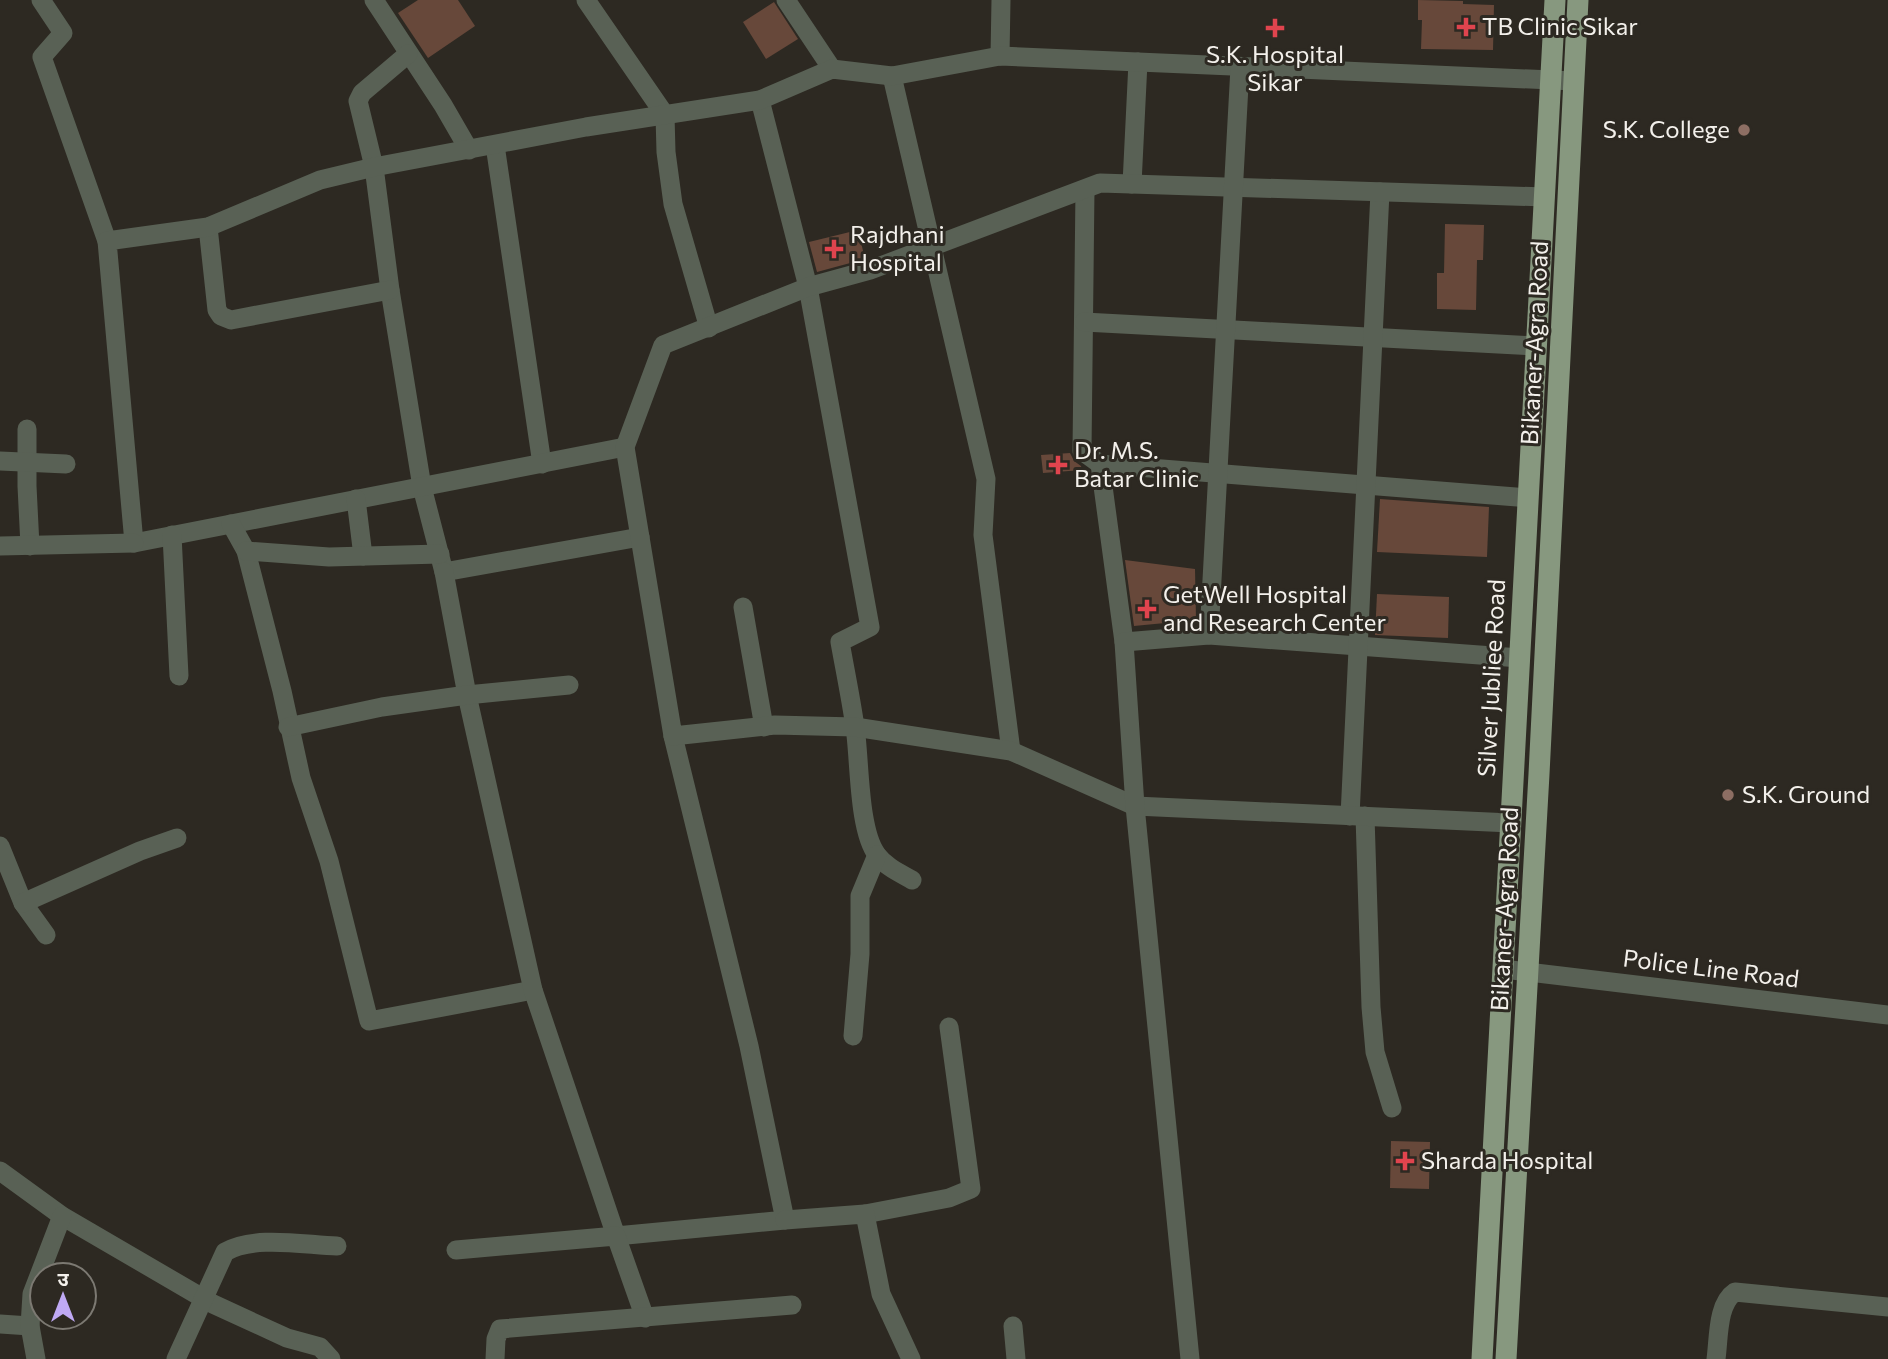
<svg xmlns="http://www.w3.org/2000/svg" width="1888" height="1359" font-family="Commissioner,'Noto Sans Devanagari',sans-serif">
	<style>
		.building { fill: #67483a }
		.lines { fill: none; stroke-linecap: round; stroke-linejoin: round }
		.minor { stroke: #596155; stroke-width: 19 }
		.major { stroke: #87987f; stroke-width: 21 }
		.health-dot { fill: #e0444e; stroke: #2d2922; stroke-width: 2.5 }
		.education-dot { fill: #8d6e63; stroke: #2d2922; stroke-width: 2.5 }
		.labels { text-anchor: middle; stroke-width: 6; stroke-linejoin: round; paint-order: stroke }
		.poi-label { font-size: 24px; fill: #f3f0eb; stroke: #2d2922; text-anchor: start }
		.street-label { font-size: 24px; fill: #f3f0eb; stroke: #2d2922 }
	</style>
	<rect width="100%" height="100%" fill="#2d2922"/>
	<!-- building -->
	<g class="building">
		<polygon points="418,0 458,0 475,26 428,58 398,13"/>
		<polygon points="1418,0 1463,1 1463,4 1494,5 1493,50 1421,49 1422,20 1418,20"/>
		<polygon points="774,2 798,39 766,59 743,22"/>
		<polygon points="1445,224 1484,225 1483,260 1477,260 1476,310 1437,309 1437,273 1444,273"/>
		<polygon points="858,230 865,259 817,272 809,242"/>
		<polygon points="1070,453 1074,461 1081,466 1082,470 1043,473 1041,455"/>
		<polygon points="1380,499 1489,507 1487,557 1377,552"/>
		<polygon points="1125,560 1195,569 1196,620 1134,626"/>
		<polygon points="1377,594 1449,597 1448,638 1375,635"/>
		<polygon points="1391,1141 1430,1142 1429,1189 1390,1188"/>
	</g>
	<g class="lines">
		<!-- minor -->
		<g class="minor">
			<polyline points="41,0 63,33 42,57 107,241"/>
			<polyline points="374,0 443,105 469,150"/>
			<polyline points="586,0 665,115 666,152 673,204 709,328"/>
			<polyline points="786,0 832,69"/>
			<polyline points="408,54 362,93 358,101 374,167 390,290 422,487 444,572 640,537"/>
			<polyline points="1000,56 1001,0"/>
			<polyline points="892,76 986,479 983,535 1011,751"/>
			<path d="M760,100L808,287L870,627L840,642C845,670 851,699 855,727C860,760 858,830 877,855C886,867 900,873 912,880"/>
			<polyline points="495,145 542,464"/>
			<polyline points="1132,184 1138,62"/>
			<polyline points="1085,189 1082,451 1100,464"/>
			<polyline points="208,227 217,310 221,316 231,320 390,290"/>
			<polyline points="1084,322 1536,346"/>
			<polyline points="27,429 27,486 30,546"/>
			<polyline points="625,447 134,543 107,241 208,227 320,180 374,167 586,127 760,100 832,69 892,76 1000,56 1574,81"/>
			<polyline points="0,461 66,464"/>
			<polyline points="356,499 363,556"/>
			<polyline points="231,524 246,551 282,691 301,778 329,861 369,1021 533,990"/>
			<polyline points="172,535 179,676"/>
			<polyline points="0,546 134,543"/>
			<polyline points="246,551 329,557 440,554"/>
			<polyline points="444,572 467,695 533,990 616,1236 785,1220 749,1046 673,736"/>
			<polyline points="743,607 764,727"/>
			<polyline points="1209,635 1520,658"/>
			<polyline points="1124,642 1100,464 1528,498"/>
			<polyline points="288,727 382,707 467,695 569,685"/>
			<polyline points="1350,816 1380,192"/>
			<polyline points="1365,816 1371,1007 1375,1052 1392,1108"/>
			<polyline points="1511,823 1135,806 1011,751 855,727 775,725 673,736 625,447 663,345 808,287 870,270 1100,183 1545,197"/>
			<polyline points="0,846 23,903 46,935"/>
			<polyline points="23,903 140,851 177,838"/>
			<polyline points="1503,969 1888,1015"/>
			<polyline points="853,1036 860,954 860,896 877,855"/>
			<polyline points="0,1171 62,1216 213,1304 287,1338 320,1347 331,1359"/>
			<polyline points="865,1214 949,1198 971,1189 949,1027"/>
			<polyline points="785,1220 865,1214 881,1294 911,1359"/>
			<polyline points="456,1250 616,1236 645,1318"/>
			<polyline points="0,1324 30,1326"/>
			<polyline points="1013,1326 1016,1359"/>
			<polyline points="36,1359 30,1326 32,1294 62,1216"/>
			<path d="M176,1359L225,1252C254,1235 304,1245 337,1246"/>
			<polyline points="495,1359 496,1339 500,1329 792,1305"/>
			<polyline points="1190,1359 1135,806 1124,642 1209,635 1240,67"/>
			<path d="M1716,1359C1719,1338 1717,1304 1735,1292L1888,1307"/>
		</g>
		<!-- major -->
		<g class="major">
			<polyline points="1482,1359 1555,0"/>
			<polyline points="1506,1359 1539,774 1578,0"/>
		</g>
	</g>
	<!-- markers -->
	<g class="health-dot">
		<path d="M1462.5 16.5h7v7h7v7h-7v7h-7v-7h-7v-7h7z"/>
		<path d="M1271.5 17.5h7v7h7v7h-7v7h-7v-7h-7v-7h7z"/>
		<path d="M830.5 238.5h7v7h7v7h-7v7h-7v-7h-7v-7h7z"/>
		<path d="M1054.5 454.5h7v7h7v7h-7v7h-7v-7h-7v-7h7z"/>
		<path d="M1143.5 598.5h7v7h7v7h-7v7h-7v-7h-7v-7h7z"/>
		<path d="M1401.5 1150.5h7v7h7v7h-7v7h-7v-7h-7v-7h7z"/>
	</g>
	<g class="education-dot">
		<circle cx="1744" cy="130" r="7"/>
		<circle cx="1728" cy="795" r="7"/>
	</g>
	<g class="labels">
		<!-- poi labels -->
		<g class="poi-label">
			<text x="1482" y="35">TB Clinic Sikar</text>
			<text x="1275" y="63" text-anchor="middle">S.K. Hospital<tspan x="1275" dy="28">Sikar</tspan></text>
			<text x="1730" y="138" text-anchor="end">S.K. College</text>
			<text x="850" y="243">Rajdhani<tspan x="850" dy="28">Hospital</tspan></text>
			<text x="1074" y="459">Dr. M.S.<tspan x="1074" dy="28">Batar Clinic</tspan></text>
			<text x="1163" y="603">GetWell Hospital<tspan x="1163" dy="28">and Research Center</tspan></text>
			<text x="1742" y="803">S.K. Ground</text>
			<text x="1421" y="1169">Sharda Hospital</text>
		</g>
		<!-- street labels -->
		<g class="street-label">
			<text transform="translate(1535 343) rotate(-87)" y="8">Bikaner-Agra Road</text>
			<text transform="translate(1492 678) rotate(-87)" y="8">Silver Jubliee Road</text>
			<text transform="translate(1505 909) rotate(-87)" y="8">Bikaner-Agra Road</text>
			<text transform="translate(1711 969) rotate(7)" y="8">Police Line Road</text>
		</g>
	</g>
	<!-- north arrow -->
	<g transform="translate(63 1296)"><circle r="33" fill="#2d2922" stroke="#7c7972" stroke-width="2"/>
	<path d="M0-5L12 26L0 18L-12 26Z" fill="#bfa9f4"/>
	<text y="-10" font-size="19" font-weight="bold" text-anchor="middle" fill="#f3f0eb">उ</text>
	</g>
</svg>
